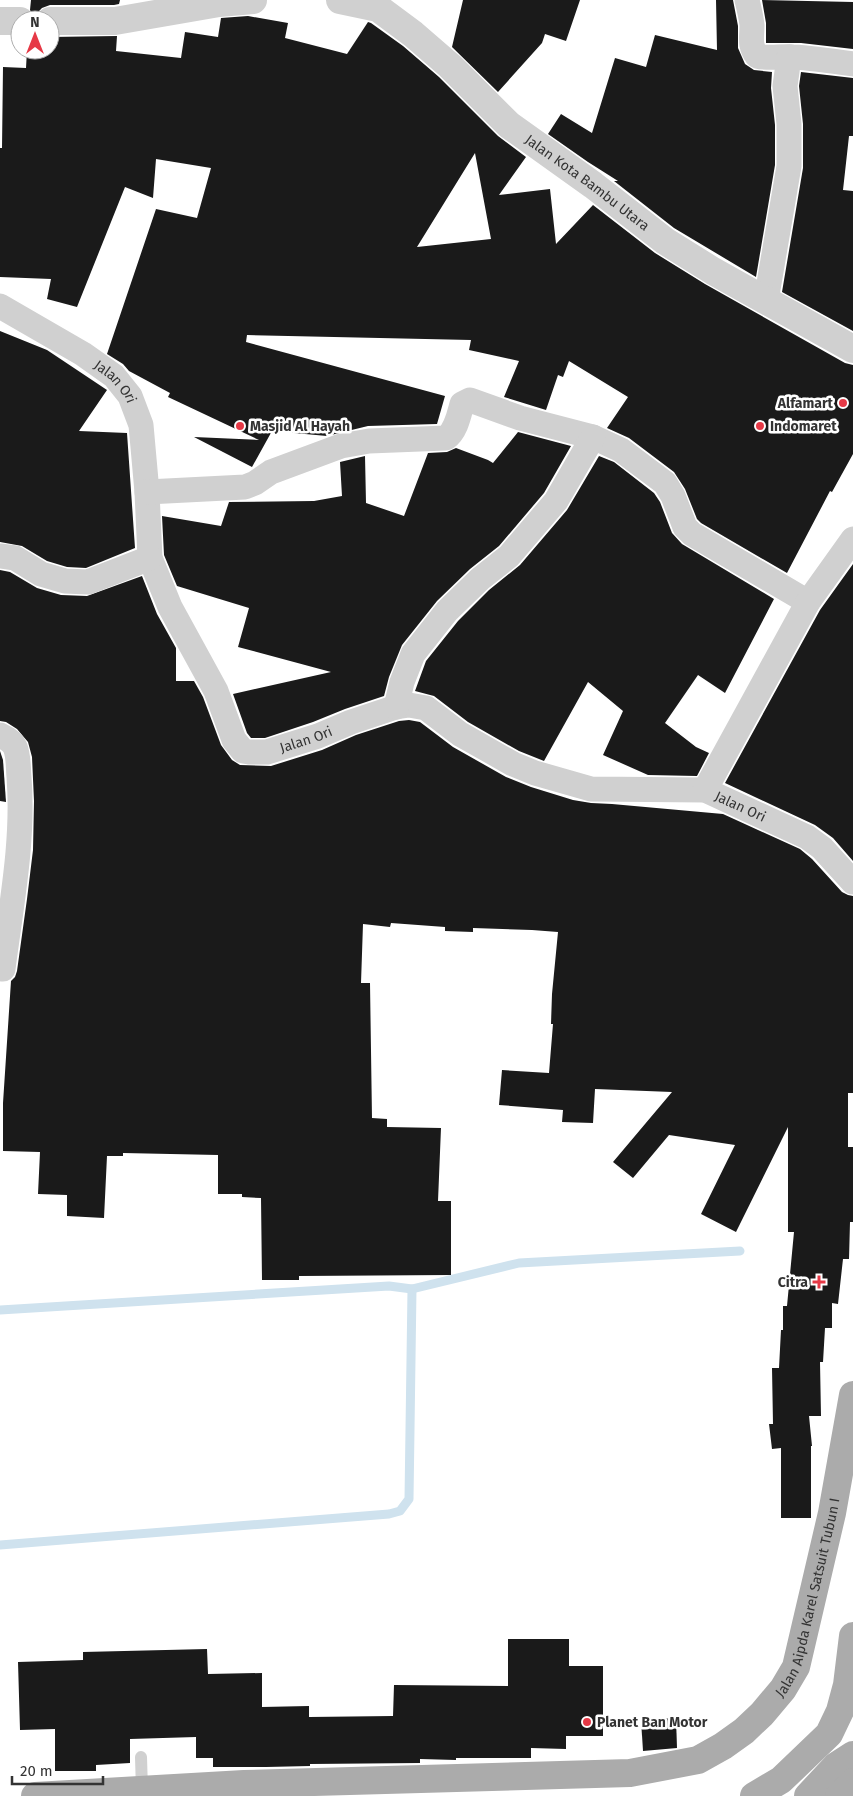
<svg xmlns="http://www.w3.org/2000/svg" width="853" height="1796" font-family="'Fira Sans',sans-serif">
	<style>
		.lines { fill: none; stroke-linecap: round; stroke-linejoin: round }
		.stream { stroke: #cfe2ee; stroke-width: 9 }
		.building { fill: #1a1a1a; fill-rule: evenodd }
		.service { stroke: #d0d0d0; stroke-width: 12 }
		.minor { stroke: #d0d0d0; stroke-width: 25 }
		.tertiary { stroke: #d0d0d0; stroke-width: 28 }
		.primary { stroke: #ababab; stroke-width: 28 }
		.poi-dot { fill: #e63946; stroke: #fff; stroke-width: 2 }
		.labels { text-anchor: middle; stroke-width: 5; stroke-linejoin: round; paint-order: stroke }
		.street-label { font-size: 14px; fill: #333; stroke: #fff }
		.poi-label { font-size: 14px; font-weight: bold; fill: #333; stroke: #fff; text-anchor: start }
	</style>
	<rect width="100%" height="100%" fill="#fff"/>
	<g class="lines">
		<!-- stream -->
		<g class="stream">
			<polyline points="0,1310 389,1286 412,1289 519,1263 740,1251"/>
			<polyline points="0,1545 389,1514 400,1511 409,1499 412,1289"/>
		</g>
	</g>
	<!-- building -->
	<g class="building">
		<polygon points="31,0 120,0 119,4 114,5 50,5 42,8 37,13 35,18 30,10"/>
		<polygon points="463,0 580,0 566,41 545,34 542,43 498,92 452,47"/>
		<polygon points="716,0 733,0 738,26 738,48 745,64 754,70 772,72 771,88 775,125 775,165 756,277 674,228 614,181 618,181 588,162 548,134 561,114 592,133 615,58 646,67 655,35 717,50"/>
		<polygon points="762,0 853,2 853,49 801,43 766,43 766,23"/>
		<path d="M248,16L288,23L285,38L347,54L368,22L371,23L403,46L439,77L498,136L526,157L499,195L550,189L556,244L593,205L655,253L705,284L845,363L853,365V454L832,492L830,491L787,573L701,523L697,519L685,489L674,472L629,438L607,428L628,397L569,361L563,377L558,375L546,410L504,397L519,361L469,350L471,340L247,335L246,342L445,396L437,424L368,426L327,436L272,431L252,467L194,437L259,440L168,397L170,393L129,371L123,364L107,354L156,209L197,218L211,168L156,159L153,198L125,187L77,307L47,299L51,279L0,277V148H2L3,67L26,68L27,50H50V37L117,36L116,51L181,58L185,32L218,37L221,18ZM475,153L491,239L417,247Z"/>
		<polygon points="801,72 853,78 853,136 849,136 843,190 853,191 853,331 782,292 803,168 803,124 799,86"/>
		<polygon points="0,331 47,350 107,390 79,431 127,433 135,548 86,568 67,567 47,561 22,546 0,542"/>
		<polygon points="518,432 571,446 544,493 499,546 470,569 437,601 402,645 389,677 384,696 345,709 313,722 265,738 251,738 247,733 233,694 331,672 238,647 249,608 177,586 164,555 162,516 221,526 229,502 314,501 342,496 340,462 365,456 366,503 404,516 428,453 447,452 456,448 488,460 493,463"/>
		<polygon points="599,456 614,462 654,493 660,502 672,533 682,544 774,599 725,693 698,675 665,723 696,747 709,753 697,776 648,775 603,755 623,711 588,682 544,761 519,751 468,722 434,696 415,691 426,661 458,621 489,590 520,565 567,510"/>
		<polygon points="853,564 853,861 833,838 815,825 725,783 820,610"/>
		<polygon points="0,570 10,572 37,588 61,595 87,596 142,576 157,614 176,648 176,681 194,681 203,697 221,745 232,760 240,765 271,766 322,750 356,735 399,721 409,720 420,722 453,747 506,777 531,787 573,800 591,803 612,804 723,814 800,849 812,859 842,892 848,895 853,896 853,1093 848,1093 848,1147 853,1147 853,1222 850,1222 849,1259 843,1259 838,1304 832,1303 832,1328 825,1328 823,1362 820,1362 821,1416 809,1416 812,1446 811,1446 811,1518 781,1518 781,1448 772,1449 769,1424 773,1424 772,1368 779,1368 781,1330 783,1330 783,1306 787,1306 794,1232 788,1232 788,1127 736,1232 701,1214 735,1145 669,1135 633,1178 613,1162 672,1092 595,1089 593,1123 562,1122 563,1110 499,1105 502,1070 549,1073 553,1024 551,1024 552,994 558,932 532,930 473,928 473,932 445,931 445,927 391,923 390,927 363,924 361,983 370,983 372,1118 387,1119 387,1127 441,1128 438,1201 451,1201 451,1275 299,1276 299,1280 262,1280 261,1198 242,1197 242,1194 218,1194 218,1155 123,1153 123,1156 107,1156 104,1218 67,1216 67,1195 38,1194 40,1152 3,1151 3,1103 11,981 15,977 17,971 27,899 33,850 34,801 32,757 28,742 17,729 6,722 0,721"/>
		<polygon points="0,751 3,760 6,802 0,801"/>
		<polygon points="508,1639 569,1639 569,1666 603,1666 603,1736 566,1736 566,1749 531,1748 531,1758 456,1758 456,1760 420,1759 420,1763 310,1764 310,1766 266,1767 213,1767 213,1758 196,1758 196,1737 130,1739 130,1763 96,1765 96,1771 55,1771 55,1729 20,1730 18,1662 83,1660 83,1652 207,1649 208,1674 262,1673 262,1707 309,1706 309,1717 393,1716 394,1685 508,1686"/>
		<polygon points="676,1718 677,1748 643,1751 641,1720"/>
	</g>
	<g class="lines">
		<!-- service -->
		<polyline class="service" points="141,1757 142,1790"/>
		<!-- minor -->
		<g class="minor">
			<path d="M747,0C749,8 751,17 752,25C752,37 749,45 757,56C769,59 780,56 793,57C813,58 833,61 853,64"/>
			<polyline points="766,301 789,166 789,124 785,86 789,57"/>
			<path id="s1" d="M0,306L83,354L114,376L130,396L141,425L147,492L150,558L170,607L216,691L234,740L243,751L249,752H267L318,736L351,722L396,707L409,705L426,708L460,734L513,764L535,773L591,789L705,790L807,837L822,848L853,882"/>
			<path d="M147,492L245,487L255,483L271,472L341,446L369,441L446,438C456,431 459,415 462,404L470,400L520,418L593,437L621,450L665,483L673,496L685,527L692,534L808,602"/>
			<polyline points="0,556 15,558 41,574 65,581 88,582 150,558"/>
			<polyline points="396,707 402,682 413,654 447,611 480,579 509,556 556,501 593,437"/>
			<path d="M0,735C6,738 12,741 15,747C19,756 18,768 19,777C24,841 11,906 3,969"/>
			<polyline points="705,790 808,602 853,539"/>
		</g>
		<!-- tertiary -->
		<g class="tertiary">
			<path id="s2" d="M340,0L378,8L413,34L450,66L509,125L593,185L665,241L713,271L853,349"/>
			<polyline points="0,21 20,21"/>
			<polyline points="50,21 115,21 219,3 253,0"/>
		</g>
		<!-- primary -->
		<g class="primary">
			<path id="s3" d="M35,1796L244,1784L630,1773L698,1760L723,1746L744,1731L762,1714L783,1689L796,1667L832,1513L853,1395"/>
			<polyline points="754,1796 781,1780 829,1734 840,1711 847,1685 853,1636"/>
			<polyline points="808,1796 836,1766 853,1755"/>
			<polyline points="839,1796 853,1782"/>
		</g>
	</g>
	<!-- markers -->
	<g class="poi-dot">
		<circle cx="843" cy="403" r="5"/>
		<circle cx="240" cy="426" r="5"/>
		<circle cx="760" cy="426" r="5"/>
		<path d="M816.5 1274.5h5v5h5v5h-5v5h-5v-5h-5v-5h5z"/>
		<circle cx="587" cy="1722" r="5"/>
	</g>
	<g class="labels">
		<!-- street labels -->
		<g class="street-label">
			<text dy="5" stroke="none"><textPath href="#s2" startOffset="312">Jalan Kota Bambu Utara</textPath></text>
			<text dy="5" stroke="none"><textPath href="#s1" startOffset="139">Jalan Ori</textPath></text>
			<text dy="5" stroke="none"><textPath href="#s1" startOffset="604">Jalan Ori</textPath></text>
			<text dy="5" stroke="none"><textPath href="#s1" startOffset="1069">Jalan Ori</textPath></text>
			<text dy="5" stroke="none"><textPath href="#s3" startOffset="872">Jalan Aipda Karel Satsuit Tubun I</textPath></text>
		</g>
		<!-- poi labels -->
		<g class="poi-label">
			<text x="833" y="408" text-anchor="end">Alfamart</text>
			<text x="250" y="431">Masjid Al Hayah</text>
			<text x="770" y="431">Indomaret</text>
			<text x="808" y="1287" text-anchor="end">Citra</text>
			<text x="597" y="1727">Planet Ban Motor</text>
		</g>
	</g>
	<!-- north arrow -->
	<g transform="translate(35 35)"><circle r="24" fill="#ffffff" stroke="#adadad"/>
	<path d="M0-4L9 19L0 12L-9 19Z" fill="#e63946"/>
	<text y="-8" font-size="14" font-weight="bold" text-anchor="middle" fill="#333333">N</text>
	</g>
	<!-- scale -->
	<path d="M12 1776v8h91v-8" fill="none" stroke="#333333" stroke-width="2.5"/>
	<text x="20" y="1776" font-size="15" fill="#333333" stroke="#ffffff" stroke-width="4" paint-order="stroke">20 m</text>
</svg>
